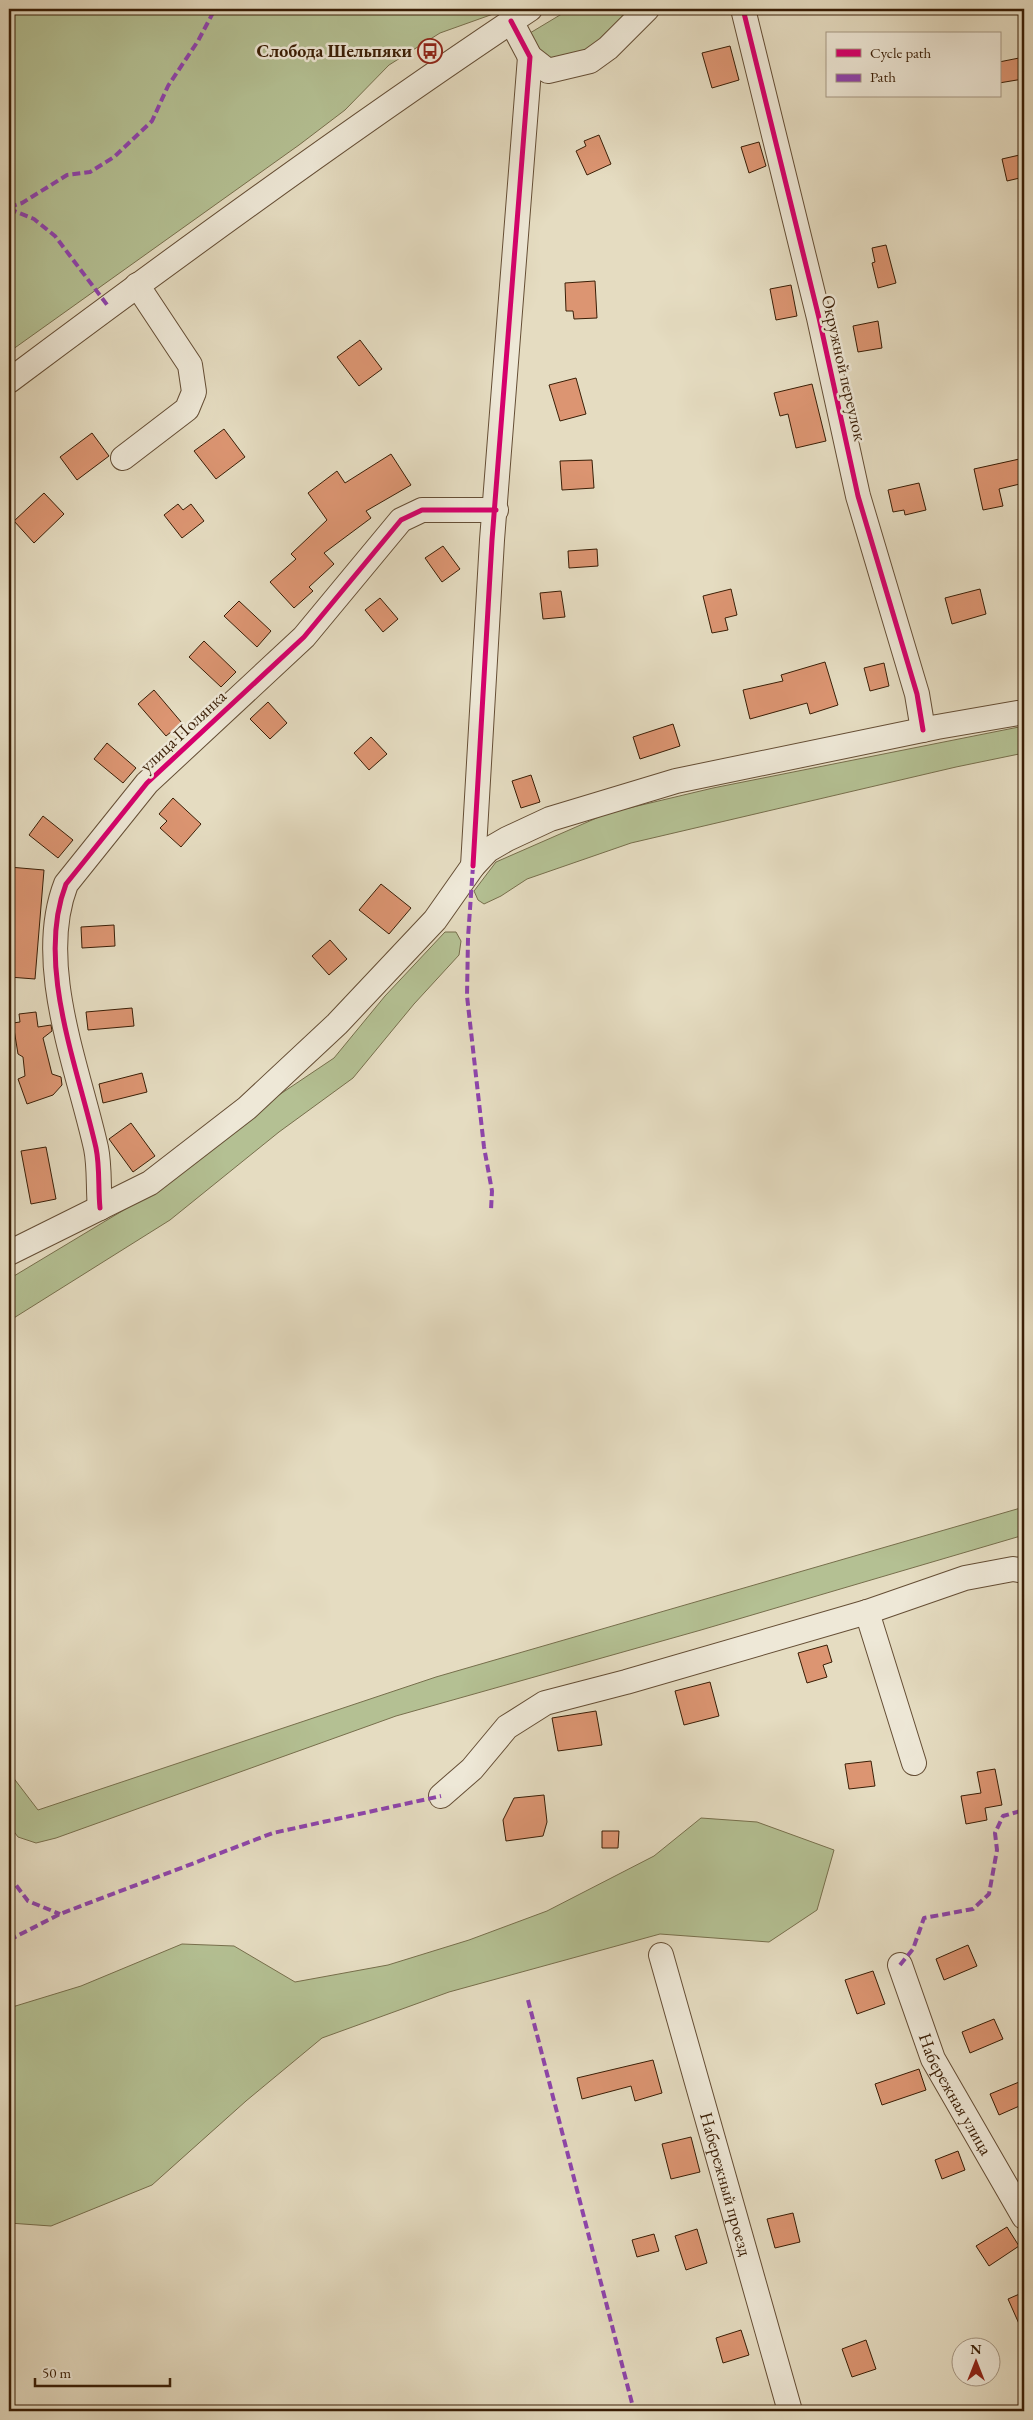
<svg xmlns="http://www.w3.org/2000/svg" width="1033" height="2420" font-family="'EB Garamond',serif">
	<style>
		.green { fill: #b4c093; stroke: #776f4c }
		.building { fill: #dc9572; stroke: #3a1e06 }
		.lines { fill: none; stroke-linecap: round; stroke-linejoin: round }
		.minor-casing { stroke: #654e35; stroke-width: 26 }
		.minor { stroke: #eee8d7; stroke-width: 24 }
		.quiet { stroke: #8e44ad; stroke-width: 4; stroke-dasharray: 8 4; stroke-linecap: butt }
		.cycleway-casing { stroke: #eee8d7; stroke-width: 8 }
		.cycleway { stroke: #d6006c; stroke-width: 5 }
		.labels { text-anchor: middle; stroke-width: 5; stroke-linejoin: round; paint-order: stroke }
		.poi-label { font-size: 18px; font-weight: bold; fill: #3a1e06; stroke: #eee8d7; text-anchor: end }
		.street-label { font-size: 18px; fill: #3a1e06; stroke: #eee8d7 }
	</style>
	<rect width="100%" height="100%" fill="#e5dcc1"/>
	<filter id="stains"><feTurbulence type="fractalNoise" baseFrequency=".004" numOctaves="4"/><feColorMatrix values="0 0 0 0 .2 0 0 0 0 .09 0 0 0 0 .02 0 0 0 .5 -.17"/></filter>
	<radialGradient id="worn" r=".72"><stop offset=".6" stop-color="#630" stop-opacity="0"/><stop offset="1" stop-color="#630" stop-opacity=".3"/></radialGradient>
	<!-- green -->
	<g class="green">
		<polygon points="9,9 502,9 496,13 440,33 389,65 345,110 299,145 9,352"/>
		<polygon points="570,9 636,9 609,38 565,63 538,57 530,33"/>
		<polygon points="1024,726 1024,753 956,767 631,843 527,879 501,896 484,904 478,900 474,891 496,862 608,813 713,788"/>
		<polygon points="445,932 456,932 461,941 459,955 414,1004 353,1078 279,1132 170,1220 9,1321 9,1279 152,1193 267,1103 334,1058 385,996"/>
		<polygon points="1024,1507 1024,1535 701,1630 396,1716 56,1838 36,1843 18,1837 9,1825 9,1772 38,1810 436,1677"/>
		<polygon points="701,1818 757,1822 834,1850 817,1910 769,1942 660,1934 449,1992 322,2038 246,2101 152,2185 51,2226 9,2223 9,2008 81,1986 182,1944 234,1946 295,1982 388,1965 469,1940 547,1911 654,1856"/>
	</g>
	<!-- building -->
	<g class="building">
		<polygon points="730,46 739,80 712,88 702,53"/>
		<polygon points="1019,58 1023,79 999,83 999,62"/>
		<polygon points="599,135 611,164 587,175 576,151 586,146 584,141"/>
		<polygon points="759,142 766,166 749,173 741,147"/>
		<polygon points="1024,154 1024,177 1007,181 1002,159"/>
		<polygon points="886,245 896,283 878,288 872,263 875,262 872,248"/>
		<polygon points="595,281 597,318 574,319 573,311 566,311 565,283"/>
		<polygon points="791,285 797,316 776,320 770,289"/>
		<polygon points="878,321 882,348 858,352 853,326"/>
		<polygon points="360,340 382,369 359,386 337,357"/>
		<polygon points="576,378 586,414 560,421 549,385"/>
		<polygon points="812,384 826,441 796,448 788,414 780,416 774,393"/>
		<polygon points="224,429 245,457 216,479 194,451"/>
		<polygon points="92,433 109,456 77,480 60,457"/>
		<polygon points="391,454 411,485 366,511 371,518 324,553 334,564 309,587 313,591 294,608 270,582 296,559 291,554 327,520 308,493 337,471 345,483"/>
		<polygon points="1024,458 1024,483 999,489 1003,506 983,510 974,469"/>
		<polygon points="592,460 594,488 562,490 560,461"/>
		<polygon points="919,483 926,510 905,515 904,510 893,512 888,490"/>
		<polygon points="44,493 64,514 34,543 14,521"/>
		<polygon points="178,504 183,510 191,504 204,521 182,538 164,515"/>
		<polygon points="443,546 460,569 442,582 425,558"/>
		<polygon points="597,549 598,566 569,568 568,551"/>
		<polygon points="731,589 737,615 725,618 728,630 712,633 703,596"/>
		<polygon points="980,589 986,614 952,624 945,598"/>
		<polygon points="561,591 565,617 543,619 540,593"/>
		<polygon points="380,598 398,619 383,632 365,610"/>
		<polygon points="239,601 271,631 257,647 224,616"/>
		<polygon points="204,641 236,672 221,687 189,657"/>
		<polygon points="825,662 838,705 810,714 807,703 750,719 743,690 783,681 781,675"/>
		<polygon points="884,663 889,686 870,691 864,668"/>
		<polygon points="154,690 182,723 166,736 138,704"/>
		<polygon points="268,702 287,723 270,739 250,719"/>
		<polygon points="673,724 680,746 640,759 633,737"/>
		<polygon points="371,737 387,754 369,770 354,753"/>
		<polygon points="107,743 136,768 123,783 94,759"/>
		<polygon points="531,775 540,802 521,808 512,781"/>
		<polygon points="173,798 201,824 181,847 160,828 167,821 159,814"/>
		<polygon points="43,816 73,840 58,858 29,835"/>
		<polygon points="9,867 44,870 35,979 9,977 12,906 9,906"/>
		<polygon points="381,884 411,908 389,934 359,910"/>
		<polygon points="114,925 115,946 82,948 81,927"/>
		<polygon points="330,940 347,959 329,975 312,956"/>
		<polygon points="132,1008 134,1026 88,1030 86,1012"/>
		<polygon points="36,1012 38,1027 51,1025 52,1031 43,1038 52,1074 61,1077 62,1085 53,1095 27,1104 18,1079 25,1076 23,1057 18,1054 13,1023 20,1022 19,1014"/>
		<polygon points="142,1073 147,1092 103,1103 99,1084"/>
		<polygon points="131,1123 155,1156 133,1172 109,1139"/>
		<polygon points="46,1147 56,1199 31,1204 21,1151"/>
		<polygon points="827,1645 832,1662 823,1665 827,1677 807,1683 798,1653"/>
		<polygon points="710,1682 719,1716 684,1725 675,1691"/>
		<polygon points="596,1711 602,1745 558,1751 552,1718"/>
		<polygon points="871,1761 875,1786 849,1789 845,1764"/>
		<polygon points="995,1769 1002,1805 985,1808 987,1820 966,1824 961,1796 981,1793 977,1772"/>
		<polygon points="544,1795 547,1822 543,1836 506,1841 503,1820 514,1798"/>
		<polygon points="602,1831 619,1831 618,1848 602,1848"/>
		<polygon points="968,1945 977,1966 944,1980 936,1959"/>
		<polygon points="873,1971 885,2004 857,2014 845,1980"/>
		<polygon points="994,2019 1003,2039 970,2053 962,2032"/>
		<polygon points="653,2060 662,2093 635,2101 631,2086 582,2099 577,2078"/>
		<polygon points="919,2069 926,2090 882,2105 875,2084"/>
		<polygon points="1024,2080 1024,2104 999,2115 990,2094"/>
		<polygon points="691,2137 700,2172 671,2179 662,2144"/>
		<polygon points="958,2151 965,2170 942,2179 935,2160"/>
		<polygon points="793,2213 800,2242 775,2248 767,2219"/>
		<polygon points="1007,2227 1019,2246 989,2266 976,2246"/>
		<polygon points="697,2229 707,2263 686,2270 675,2236"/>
		<polygon points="654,2234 659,2251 637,2257 632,2240"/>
		<polygon points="1024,2292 1024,2335 1008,2299"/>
		<polygon points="741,2330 749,2355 723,2363 716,2338"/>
		<polygon points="866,2340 876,2369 852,2377 842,2349"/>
	</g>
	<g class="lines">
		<defs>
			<g id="minor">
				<polyline points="743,9 819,318 858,496 917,694 923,730"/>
				<polyline points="511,21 530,57 548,71 590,61 608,48 647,9"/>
				<path d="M9,381C180,253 353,127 530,9"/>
				<polyline points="123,458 187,409 194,392 190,365 137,285"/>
				<polyline points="473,866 492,540 530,57"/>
				<path d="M100,1208C98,1189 100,1167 96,1148C78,1067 35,964 66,884L147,783L304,637L401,520L422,510H496"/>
				<polyline points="9,1253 150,1183 247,1108 337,1024 435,920 473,866 488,850 507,839 550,819 676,781 937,727 1024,712"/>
				<polyline points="867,1612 914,1763"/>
				<polyline points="441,1796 472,1769 507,1727 545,1703 626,1682 867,1612 965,1578 1013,1569 1024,1571"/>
				<path id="s1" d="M661,1955L790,2411"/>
				<path id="s2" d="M900,1965L933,2059L1024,2217"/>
			</g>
		</defs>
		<!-- minor casing -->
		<use href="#minor" class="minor-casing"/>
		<!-- minor -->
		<use href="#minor" class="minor"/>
		<!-- quiet -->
		<g class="quiet">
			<polyline points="9,207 22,203 67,175 90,172 114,157 152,121 168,86 198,41 215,9"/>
			<polyline points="9,209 34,219 55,236 108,306"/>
			<polyline points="473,866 468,938 467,996 484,1147 492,1191 491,1210"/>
			<polyline points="9,1876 28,1901 60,1914"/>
			<polyline points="9,1940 60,1914 273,1833 441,1796"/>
			<polyline points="900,1965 913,1949 924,1918 973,1909 989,1894 997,1850 995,1833 1003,1816 1024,1810"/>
			<polyline points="528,2000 634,2411"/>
		</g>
		<defs>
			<g id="cycleway">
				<polyline points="743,9 819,318 858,496 917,694 923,730"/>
				<polyline points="473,866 492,540 530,57 511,21"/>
				<path d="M100,1208C98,1189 100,1167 96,1148C78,1067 35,964 66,884L147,783L304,637L401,520L422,510H496"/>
			</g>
		</defs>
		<!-- cycleway casing -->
		<use href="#cycleway" class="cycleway-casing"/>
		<!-- cycleway -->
		<use href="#cycleway" class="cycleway"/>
	</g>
	<!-- icons -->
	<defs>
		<symbol id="bus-ring" viewBox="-11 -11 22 22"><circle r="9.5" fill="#eee8d7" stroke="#8f2418" stroke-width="1.5"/><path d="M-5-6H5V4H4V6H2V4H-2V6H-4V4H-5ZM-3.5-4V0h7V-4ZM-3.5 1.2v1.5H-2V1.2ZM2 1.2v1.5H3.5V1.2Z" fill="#8f2418"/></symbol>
	</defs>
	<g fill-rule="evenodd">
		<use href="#bus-ring" x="416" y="37" width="28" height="28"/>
	</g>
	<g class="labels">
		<!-- poi labels -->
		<g class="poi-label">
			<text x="412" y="57">Слобода Шельпяки</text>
		</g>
		<!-- street labels -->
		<g class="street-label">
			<text transform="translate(844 368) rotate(77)" y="6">Окружной переулок</text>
			<text transform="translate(183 731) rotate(-43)" y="6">улица Полянка</text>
			<text dy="6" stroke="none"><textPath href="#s2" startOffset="141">Набережная улица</textPath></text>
			<text dy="6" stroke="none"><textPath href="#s1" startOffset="238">Набережный проезд</textPath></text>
		</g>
	</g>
	<!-- margin -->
	<rect width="1033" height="2420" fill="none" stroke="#e5dcc1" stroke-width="30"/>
	<rect x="10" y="10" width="1013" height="2400" fill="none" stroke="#3a1e06" stroke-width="2.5"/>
	<rect x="15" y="15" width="1003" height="2390" fill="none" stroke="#3a1e06"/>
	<!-- legend -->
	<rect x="826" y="32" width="175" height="65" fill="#eee8d7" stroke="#a69783"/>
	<rect x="836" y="49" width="25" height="8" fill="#d6006c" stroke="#a69783"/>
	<text x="870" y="58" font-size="15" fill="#3a1e06">Cycle path</text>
	<rect x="836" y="74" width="25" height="8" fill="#8e44ad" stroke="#a69783"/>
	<text x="870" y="82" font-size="15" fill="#3a1e06">Path</text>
	<!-- north arrow -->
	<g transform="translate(976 2362)"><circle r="24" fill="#eee8d7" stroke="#a69783"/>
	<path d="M0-4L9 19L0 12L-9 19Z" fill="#8f2418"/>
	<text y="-8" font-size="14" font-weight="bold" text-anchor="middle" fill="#3a1e06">N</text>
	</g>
	<!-- scale -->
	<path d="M35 2378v8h135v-8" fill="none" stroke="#3a1e06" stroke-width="2.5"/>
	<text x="42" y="2378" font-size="15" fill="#3a1e06" stroke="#eee8d7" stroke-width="4" paint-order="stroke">50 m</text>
	<rect width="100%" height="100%" filter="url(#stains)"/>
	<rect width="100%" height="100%" fill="url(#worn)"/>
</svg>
